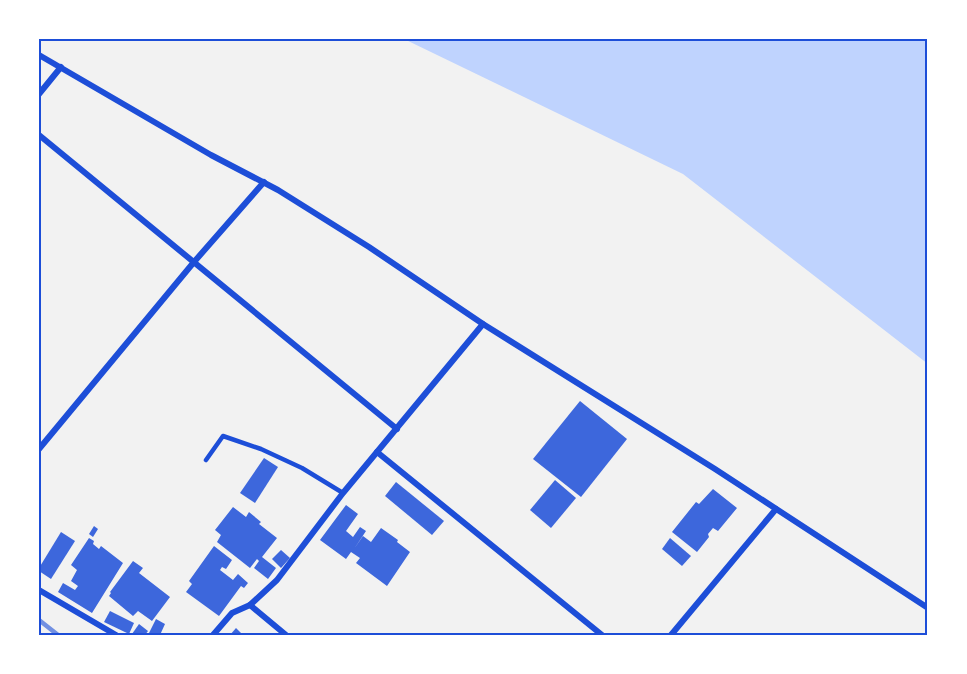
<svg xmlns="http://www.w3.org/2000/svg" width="967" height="674" font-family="'Open Sans',sans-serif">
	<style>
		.water { fill: #bfd3fe }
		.building { fill: #3d67dc }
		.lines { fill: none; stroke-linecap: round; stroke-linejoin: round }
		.service { stroke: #1d4ed8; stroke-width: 4.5 }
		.minor { stroke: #1d4ed8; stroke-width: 6 }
		.rail { stroke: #7290e2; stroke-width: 4.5 }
		.neatline { fill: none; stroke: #1d4ed8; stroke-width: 2 }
	</style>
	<rect width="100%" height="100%" fill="#f2f2f2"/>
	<!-- water -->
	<polygon class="water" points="404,39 928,39 928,364 683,174"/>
	<!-- building -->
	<g class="building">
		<polygon points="580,401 627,439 581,497 533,459"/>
		<polygon points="264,458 278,467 255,503 240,493"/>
		<polygon points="555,480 576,498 551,528 530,510"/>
		<polygon points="396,482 444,521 432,535 385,496"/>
		<polygon points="713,489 737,508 718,531 713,528 708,534 709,537 697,552 672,532 696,502 699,504"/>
		<polygon points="346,505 358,514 346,531 353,537 360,527 366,531 354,549 363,536 371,542 381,528 398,540 397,542 410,552 387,586 356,563 360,558 351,552 346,559 320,540"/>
		<polygon points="233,507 246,517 249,512 261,522 259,524 277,538 262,557 276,568 268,579 254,568 259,561 257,559 250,568 217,542 221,535 215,530"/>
		<polygon points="94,526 98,529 93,537 89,534"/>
		<polygon points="61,532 75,541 51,579 39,571 39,568"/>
		<polygon points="89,538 94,541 93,544 99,549 101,546 123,563 92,613 58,592 63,583 75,590 78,586 71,581 77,570 71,565"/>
		<polygon points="670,538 691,556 682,566 662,549"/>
		<polygon points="214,546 232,560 226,569 222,567 220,570 233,580 238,574 248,583 244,588 241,586 219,616 186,592 192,584 189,581"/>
		<polygon points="281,550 290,558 281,568 272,559"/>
		<polygon points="133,561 143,568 139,573 170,597 152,621 138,611 133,616 109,596 111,593 110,592"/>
		<polygon points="110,611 134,623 129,634 104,622"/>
		<polygon points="156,619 165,624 160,635 148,635"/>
		<polygon points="139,624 148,631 145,635 133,635 132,634"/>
		<polygon points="236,628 243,635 230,635"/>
	</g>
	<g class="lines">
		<!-- service -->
		<polyline class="service" points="206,460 223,436 261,449 302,468 343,493"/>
		<!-- minor -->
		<g class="minor">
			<polyline points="39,55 211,155 278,190 369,247 483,324 715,469 928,608"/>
			<polyline points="39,94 61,67"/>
			<polyline points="39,135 397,429"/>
			<polyline points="39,449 194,262 264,182"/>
			<polyline points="377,452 602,635"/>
			<polyline points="39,590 116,635"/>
			<polyline points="250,605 286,635"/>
			<polyline points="213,635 232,613 250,605 277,580 343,493 483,324"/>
			<polyline points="671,635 776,509"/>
		</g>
		<!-- rail -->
		<polyline class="rail" points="39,620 58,635"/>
	</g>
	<!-- border -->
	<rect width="967" height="674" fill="none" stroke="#ffffff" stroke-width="81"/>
	<rect x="40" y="40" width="886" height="594" class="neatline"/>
</svg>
